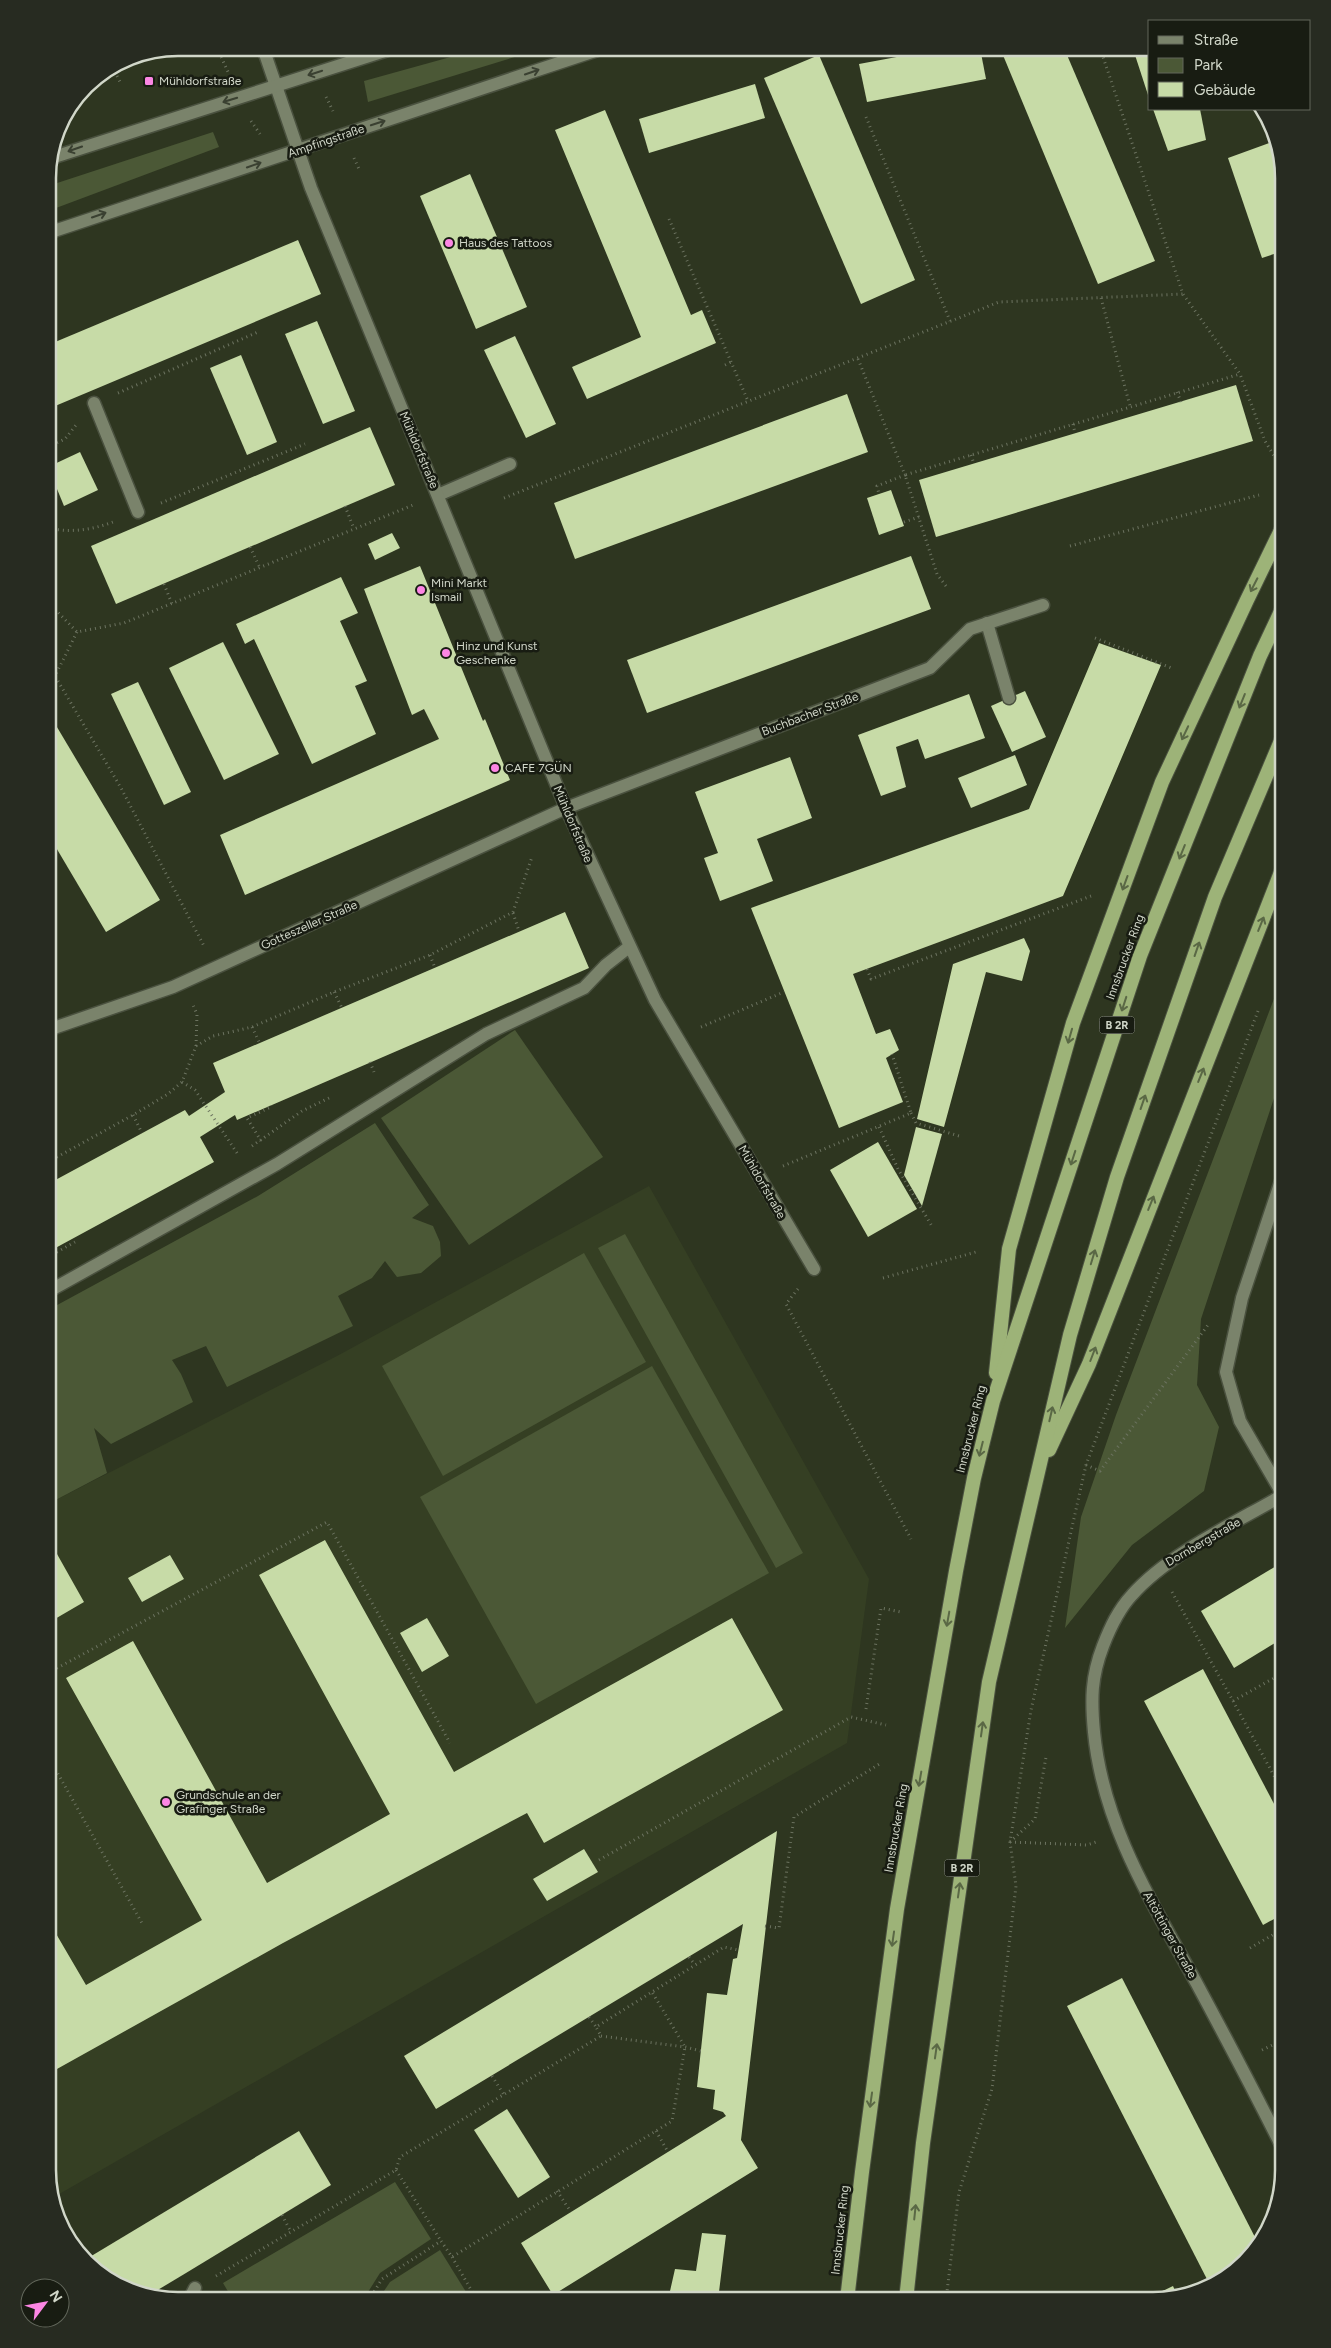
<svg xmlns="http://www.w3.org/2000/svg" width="1331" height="2348" font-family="Figtree,sans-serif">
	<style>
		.built { fill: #353f23 }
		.green { fill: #4b5836 }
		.building { fill: #c7dba7 }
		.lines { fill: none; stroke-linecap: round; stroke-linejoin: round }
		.service-casing { stroke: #4a513f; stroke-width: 15 }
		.minor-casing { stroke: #4a513f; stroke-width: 15 }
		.secondary-casing { stroke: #4a513f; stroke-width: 15 }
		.trunk-casing { stroke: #4a513f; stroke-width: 16 }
		.path { stroke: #6c7360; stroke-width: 3; stroke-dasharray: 1 4; stroke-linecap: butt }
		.service { stroke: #7a836b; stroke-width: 12 }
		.minor { stroke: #7a836b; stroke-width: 12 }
		.secondary { stroke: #7a836b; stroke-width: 12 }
		.trunk { stroke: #9db378; stroke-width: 14 }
		.oneway { stroke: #3a4031 }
		.oneway2 { stroke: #5a6845 }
		.poi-dot { fill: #fc86e4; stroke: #181c12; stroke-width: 2 }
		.labels { text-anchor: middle; stroke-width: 5; stroke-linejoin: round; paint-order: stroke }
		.shield { fill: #181c12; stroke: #9a9f92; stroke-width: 1 }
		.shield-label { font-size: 11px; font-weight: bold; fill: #d1d7c9 }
		.poi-label { font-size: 12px; fill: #d1d7c9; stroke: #181c12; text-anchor: start }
		.street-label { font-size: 12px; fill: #d1d7c9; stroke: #181c12 }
		.rim { fill: none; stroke: #d1d7c9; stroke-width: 2.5 }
	</style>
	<rect width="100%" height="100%" fill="#2e3620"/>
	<!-- built -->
	<polygon class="built" points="649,1186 869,1579 847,1743 54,2197 48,2170 48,1504 337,1356"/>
	<!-- green -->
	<g class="green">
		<polygon points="483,48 544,48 368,102 364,81"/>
		<polygon points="213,132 219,147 48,211 48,186"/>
		<polygon points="1283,975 1283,1071 1201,1319 1197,1385 1219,1427 1204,1491 1132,1545 1065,1628 1081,1517 1116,1415"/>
		<polygon points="515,1030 603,1157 469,1245 381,1118"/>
		<polygon points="375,1123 429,1205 412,1218 433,1226 440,1242 441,1256 421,1273 397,1277 385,1261 372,1278 338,1296 353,1326 227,1387 206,1346 172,1360 181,1374 193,1402 111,1444 94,1428 107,1473 48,1504 48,1310 258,1196"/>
		<polygon points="625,1234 803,1553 776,1568 598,1248"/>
		<polygon points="584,1253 646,1362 443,1476 382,1366"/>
		<polygon points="652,1366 769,1573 536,1704 420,1497"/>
		<polygon points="395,2182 431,2239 380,2273 363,2300 233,2300 223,2283"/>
		<polygon points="440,2250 471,2300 378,2300 390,2282"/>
	</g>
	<!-- building -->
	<g class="building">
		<polygon points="945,48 980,48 986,79 867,102 859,64"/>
		<polygon points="1000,48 1064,48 1155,261 1098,284"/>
		<polygon points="1150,52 1150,98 1149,98 1135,55"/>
		<polygon points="819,55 915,280 861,304 764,78"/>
		<polygon points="755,84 765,118 649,153 639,119"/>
		<polygon points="1153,109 1200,109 1206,140 1168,151"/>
		<polygon points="605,110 691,315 702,310 716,343 587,399 572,367 641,337 555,130"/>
		<polygon points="1275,141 1284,178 1283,251 1262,258 1228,158"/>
		<polygon points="470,174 527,307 476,329 420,196"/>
		<polygon points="298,240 321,294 48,409 48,345"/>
		<polygon points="317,321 355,411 323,424 285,334"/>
		<polygon points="515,336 556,424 526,438 484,350"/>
		<polygon points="241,355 277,442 247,455 210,368"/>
		<polygon points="1236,385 1253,441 936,537 919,480"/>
		<polygon points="847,394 868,452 575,559 554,503"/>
		<polygon points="370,427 395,485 116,604 91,546"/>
		<polygon points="80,452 98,490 64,506 48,467"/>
		<polygon points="891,490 904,526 879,535 867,498"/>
		<polygon points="392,533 400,548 375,560 368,544"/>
		<polygon points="911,556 931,609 647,713 627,660"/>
		<polygon points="420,566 483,721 485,719 510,780 245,895 220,835 439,739 424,709 412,715 364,589"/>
		<polygon points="341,577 358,613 340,621 367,681 355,686 376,734 312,764 254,639 245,644 236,624"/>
		<polygon points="223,642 279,754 224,780 169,668"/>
		<polygon points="1099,643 1161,665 1063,896 853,974 876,1034 890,1029 899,1050 886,1058 903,1102 839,1128 751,908 1029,809"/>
		<polygon points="138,682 191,792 164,805 111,694"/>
		<polygon points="1025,691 1046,737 1012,752 991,706"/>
		<polygon points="969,694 985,738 925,759 918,739 896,747 906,787 881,796 858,735"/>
		<polygon points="48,712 160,900 106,932 48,834"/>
		<polygon points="1015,755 1027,785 971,808 958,778"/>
		<polygon points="790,757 812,818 757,839 773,881 720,901 704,858 718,853 695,792"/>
		<polygon points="565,912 589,968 237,1120 235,1115 200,1137 214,1162 48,1252 48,1184 185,1110 189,1116 225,1092 213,1063"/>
		<polygon points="1024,938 1030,951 1022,981 986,972 944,1127 917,1119 953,964"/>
		<polygon points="916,1127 942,1134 922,1206 904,1175"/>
		<polygon points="878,1142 917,1209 868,1237 830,1170"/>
		<polygon points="48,1538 84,1602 48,1623"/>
		<polygon points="325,1540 454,1772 732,1618 783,1710 544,1843 527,1813 283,1943 48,2074 48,1920 86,1985 202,1920 66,1678 133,1641 267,1883 390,1814 259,1575"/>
		<polygon points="170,1555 184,1579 142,1602 128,1578"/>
		<polygon points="1283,1562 1283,1638 1234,1668 1201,1611"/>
		<polygon points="427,1618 449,1656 422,1672 400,1633"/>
		<polygon points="1203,1669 1283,1821 1283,1914 1263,1925 1144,1701"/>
		<polygon points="777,1831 741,2140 758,2168 553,2295 521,2243 726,2116 723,2112 713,2109 715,2090 697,2087 707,1993 727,1995 733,1959 737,1958 743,1924 436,2109 404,2056"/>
		<polygon points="584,1849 598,1872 547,1901 533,1879"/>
		<polygon points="1122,1978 1259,2245 1211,2287 1067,2006"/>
		<polygon points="507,2109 550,2177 518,2198 474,2130"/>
		<polygon points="299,2131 331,2185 186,2273 151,2294 106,2279 88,2258"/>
		<polygon points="702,2233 726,2235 718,2300 668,2300 675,2269 696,2271"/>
		<polygon points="1173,2286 1177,2295 1144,2300"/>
	</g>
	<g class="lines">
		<defs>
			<g id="service">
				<polyline points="94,403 138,512"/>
				<polyline points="438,495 510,464"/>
				<polyline points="987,623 1009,698"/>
				<polyline points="51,1290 277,1164 486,1034 584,988 606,965 629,947"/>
				<polyline points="189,2300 195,2288"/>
			</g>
			<g id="minor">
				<polyline points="263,48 311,188 566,808 655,1000 814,1269"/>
				<polyline points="48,1030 173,987 566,808 930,668 970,629 1043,605"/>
				<polyline points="1283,1495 1240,1421 1226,1372 1242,1298 1283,1175"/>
				<path d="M1283,2149C1255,2093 1226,2038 1197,1984C1152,1902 1103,1826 1094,1732C1091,1700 1091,1677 1103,1646C1110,1628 1118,1610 1132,1595C1168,1554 1235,1523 1283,1495"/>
			</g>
			<g id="secondary">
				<polyline points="51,158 394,48"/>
				<polyline points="48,233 604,48"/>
			</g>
			<g id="trunk">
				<polyline points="996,1373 1009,1249 1073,1023 1162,782 1247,600 1283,526"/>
				<polyline points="1049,1450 1089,1364 1283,867"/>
				<polyline points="847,2300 862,2172 897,1909 956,1571 974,1478 993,1401 1140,956 1260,656 1283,607"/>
				<polyline points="906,2300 923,2143 989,1682 1070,1335 1117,1177 1215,897 1283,736"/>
			</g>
		</defs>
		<!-- service casing -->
		<use href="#service" class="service-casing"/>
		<!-- minor casing -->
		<use href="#minor" class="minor-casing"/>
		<!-- secondary casing -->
		<use href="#secondary" class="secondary-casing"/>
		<!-- trunk casing -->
		<use href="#trunk" class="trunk-casing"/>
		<!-- path -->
		<g class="path">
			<polyline points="217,48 229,74"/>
			<polyline points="1100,48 1183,294 1240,374 1265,441 1277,461"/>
			<polyline points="117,76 120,82"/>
			<polyline points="326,97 333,111"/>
			<polyline points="866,117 950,321"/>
			<polyline points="251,121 260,134"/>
			<polyline points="354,158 359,169"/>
			<polyline points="669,219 748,401"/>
			<polyline points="1101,298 1130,406"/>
			<polyline points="858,359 905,475 877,486 879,494"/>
			<polyline points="725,365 731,362"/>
			<polyline points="1177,392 1181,402"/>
			<polyline points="118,393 258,332"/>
			<polyline points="1073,424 1075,433"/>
			<polyline points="48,447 65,439 76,425"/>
			<polyline points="971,455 974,464"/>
			<polyline points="504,498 999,302 1183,294"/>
			<polyline points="161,503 305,444"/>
			<polyline points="345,506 354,529"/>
			<polyline points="904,522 919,517"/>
			<path d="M48,528C70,533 92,530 113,522"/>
			<polyline points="1070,546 1259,495"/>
			<polyline points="250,547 260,568"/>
			<polyline points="164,584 172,604"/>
			<polyline points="946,586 937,574 905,475 1240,374"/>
			<polyline points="48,602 77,632 124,623 413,505"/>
			<polyline points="77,632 55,676 121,788 204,946"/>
			<polyline points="1095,638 1174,669"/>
			<polyline points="513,913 519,931"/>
			<polyline points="430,955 435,968"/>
			<polyline points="867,969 871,979 1091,896"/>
			<polyline points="334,992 342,1008"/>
			<polyline points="252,1027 260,1044"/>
			<polyline points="701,1027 784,992"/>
			<polyline points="196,1046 213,1036 252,1027 334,992 430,955 513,912 532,857"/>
			<polyline points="370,1062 374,1072"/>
			<polyline points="182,1082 195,1090 239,1156"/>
			<polyline points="911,1113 916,1123 959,1136"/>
			<polyline points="133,1115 142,1133"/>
			<polyline points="879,1127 898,1169 933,1228"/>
			<polyline points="261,1141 247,1118 271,1107 271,1105"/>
			<polyline points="252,1146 302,1111 329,1098"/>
			<polyline points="48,1162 133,1115 168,1094 182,1082 196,1046 197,1014 193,1005"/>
			<polyline points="48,1162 57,1179"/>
			<polyline points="783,1166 911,1113 892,1054"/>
			<polyline points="48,1257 75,1242"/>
			<polyline points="883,1278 976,1252"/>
			<polyline points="798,1289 786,1304 911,1539"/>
			<polyline points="1086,1465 1100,1471 1208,1325"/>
			<polyline points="1172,1592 1233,1701 1283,1673"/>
			<polyline points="48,1673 327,1522 450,1743"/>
			<polyline points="1233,1701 1283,1792"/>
			<polyline points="866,1709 881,1608 901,1612"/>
			<polyline points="48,1756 143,1925"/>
			<polyline points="1010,1842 1087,1845 1096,1842"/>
			<polyline points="1010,1842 1035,1819 1046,1757"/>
			<polyline points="599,1860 851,1717 886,1725"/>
			<polyline points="765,1926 779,1928 794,1817 881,1763"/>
			<polyline points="1250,1948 1283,1929"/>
			<polyline points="689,1957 695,1965"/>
			<polyline points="589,2017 596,2027"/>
			<polyline points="601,2036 685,2047 701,2051"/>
			<polyline points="1262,2050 1283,2040"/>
			<polyline points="492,2076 504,2095"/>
			<polyline points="656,2131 668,2152"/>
			<polyline points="396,2170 441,2241"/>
			<polyline points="557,2191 571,2212"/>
			<polyline points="282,2215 291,2232"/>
			<polyline points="452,2257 477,2300"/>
			<polyline points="216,2276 396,2170 400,2157 601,2036 596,2027 724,1947 738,1950"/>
			<polyline points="369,2300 382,2279 441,2241 452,2257 672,2121 685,2047 652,1992"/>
			<polyline points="946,2300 959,2192 992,2089 1016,1886 1010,1842 1031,1710 1086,1465 1258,1011"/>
		</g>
		<!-- service -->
		<use href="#service" class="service"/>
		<!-- minor -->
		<use href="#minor" class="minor"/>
		<!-- secondary -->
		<use href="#secondary" class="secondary"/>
		<!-- trunk -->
		<use href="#trunk" class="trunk"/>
	</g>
	<!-- one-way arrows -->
	<defs><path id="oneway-shaft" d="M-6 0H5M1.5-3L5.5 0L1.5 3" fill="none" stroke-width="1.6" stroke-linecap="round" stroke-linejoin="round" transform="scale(1.25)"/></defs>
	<g class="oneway">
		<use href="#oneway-shaft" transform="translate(532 72) rotate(-19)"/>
		<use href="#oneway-shaft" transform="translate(315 73) rotate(162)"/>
		<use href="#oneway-shaft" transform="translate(230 100) rotate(163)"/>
		<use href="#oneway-shaft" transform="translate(378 123) rotate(-18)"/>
		<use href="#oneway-shaft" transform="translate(75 149) rotate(161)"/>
		<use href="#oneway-shaft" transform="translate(254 165) rotate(-19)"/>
		<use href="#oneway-shaft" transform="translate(99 215) rotate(-19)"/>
	</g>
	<g class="oneway2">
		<use href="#oneway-shaft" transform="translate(1254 585) rotate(117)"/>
		<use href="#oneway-shaft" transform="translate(1242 701) rotate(112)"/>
		<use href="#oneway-shaft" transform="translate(1185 733) rotate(115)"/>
		<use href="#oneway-shaft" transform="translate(1182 852) rotate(112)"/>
		<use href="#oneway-shaft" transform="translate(1125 883) rotate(110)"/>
		<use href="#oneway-shaft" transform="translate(1261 924) rotate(-68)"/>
		<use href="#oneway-shaft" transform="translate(1197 949) rotate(-71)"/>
		<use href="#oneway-shaft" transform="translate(1124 1004) rotate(108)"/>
		<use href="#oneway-shaft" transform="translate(1070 1036) rotate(106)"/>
		<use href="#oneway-shaft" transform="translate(1201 1075) rotate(-68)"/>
		<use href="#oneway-shaft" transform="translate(1143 1102) rotate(-71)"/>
		<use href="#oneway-shaft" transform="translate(1073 1158) rotate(108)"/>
		<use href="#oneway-shaft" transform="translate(1151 1203) rotate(-68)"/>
		<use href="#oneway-shaft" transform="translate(1093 1257) rotate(-73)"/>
		<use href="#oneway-shaft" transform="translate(1093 1354) rotate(-69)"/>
		<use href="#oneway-shaft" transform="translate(1051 1414) rotate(-77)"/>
		<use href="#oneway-shaft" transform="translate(981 1449) rotate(104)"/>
		<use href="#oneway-shaft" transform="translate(948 1619) rotate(100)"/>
		<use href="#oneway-shaft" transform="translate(982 1729) rotate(-82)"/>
		<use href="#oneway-shaft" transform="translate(920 1779) rotate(100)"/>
		<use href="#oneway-shaft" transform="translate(959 1890) rotate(-82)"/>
		<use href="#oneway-shaft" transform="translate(893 1939) rotate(98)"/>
		<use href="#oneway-shaft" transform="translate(936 2051) rotate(-82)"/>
		<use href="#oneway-shaft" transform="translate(871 2100) rotate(98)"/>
		<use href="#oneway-shaft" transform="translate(915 2212) rotate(-84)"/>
	</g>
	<!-- markers -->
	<g class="poi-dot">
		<rect x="144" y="76" width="10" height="10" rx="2.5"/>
		<circle cx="449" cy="243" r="5"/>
		<circle cx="421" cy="590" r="5"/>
		<circle cx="446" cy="653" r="5"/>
		<circle cx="495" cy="768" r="5"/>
		<circle cx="166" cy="1802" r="5"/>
	</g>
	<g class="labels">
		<!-- shield labels -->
		<g class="shield">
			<rect x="1099.5" y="1016.5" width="35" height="17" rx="4"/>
			<rect x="944.5" y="1859.5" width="35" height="17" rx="4"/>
		</g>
		<g class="shield-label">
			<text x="1117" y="1029">B 2R</text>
			<text x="962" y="1872">B 2R</text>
		</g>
		<!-- poi labels -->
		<g class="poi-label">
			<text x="159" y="85">Mühldorfstraße</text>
			<text x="459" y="247">Haus des Tattoos</text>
			<text x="431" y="587">Mini Markt<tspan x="431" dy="14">Ismail</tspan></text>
			<text x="456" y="650">Hinz und Kunst<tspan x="456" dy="14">Geschenke</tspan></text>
			<text x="505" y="772">CAFE 7GÜN</text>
			<text x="176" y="1799">Grundschule an der<tspan x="176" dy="14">Grafinger Straße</tspan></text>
		</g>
		<!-- street labels -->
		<g class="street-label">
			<text transform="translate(326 141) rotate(-19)" y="4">Ampfingstraße</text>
			<text transform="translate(419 450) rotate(67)" y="4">Mühldorfstraße</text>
			<text transform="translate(810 714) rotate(-21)" y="4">Buchbacher Straße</text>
			<text transform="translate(573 824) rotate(67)" y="4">Mühldorfstraße</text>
			<text transform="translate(309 925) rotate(-24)" y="4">Gotteszeller Straße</text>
			<text transform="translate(1125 957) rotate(-70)" y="4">Innsbrucker Ring</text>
			<text transform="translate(762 1182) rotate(60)" y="4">Mühldorfstraße</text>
			<text transform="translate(971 1429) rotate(-76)" y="4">Innsbrucker Ring</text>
			<text transform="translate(1203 1542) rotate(-30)" y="4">Dornbergstraße</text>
			<text transform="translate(896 1828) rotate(-80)" y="4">Innsbrucker Ring</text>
			<text transform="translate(1170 1935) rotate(61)" y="4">Altöttinger Straße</text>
			<text transform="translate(840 2230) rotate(-84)" y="4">Innsbrucker Ring</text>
		</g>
	</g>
	<!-- crop -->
	<path d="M0 0H1331V2348H0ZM178 56H1153A122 122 0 0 1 1275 178V2170A122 122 0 0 1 1153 2292H178A122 122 0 0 1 56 2170V178A122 122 0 0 1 178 56Z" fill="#272b21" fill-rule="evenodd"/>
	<path class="rim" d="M178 56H1153A122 122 0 0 1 1275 178V2170A122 122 0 0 1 1153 2292H178A122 122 0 0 1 56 2170V178A122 122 0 0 1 178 56Z"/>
	<!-- legend -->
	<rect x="1148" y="20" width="162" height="90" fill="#181c12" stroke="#62675b"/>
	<rect x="1158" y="36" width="25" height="8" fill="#7a836b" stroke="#62675b"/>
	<text x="1194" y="45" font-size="15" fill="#d1d7c9">Straße</text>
	<rect x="1158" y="58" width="25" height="15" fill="#4b5836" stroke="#62675b"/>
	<text x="1194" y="70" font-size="15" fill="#d1d7c9">Park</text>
	<rect x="1158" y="82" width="25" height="15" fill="#c7dba7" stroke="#62675b"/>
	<text x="1194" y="95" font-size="15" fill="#d1d7c9">Gebäude</text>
	<!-- north arrow -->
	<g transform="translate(45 2303) rotate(58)"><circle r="24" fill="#181c12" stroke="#62675b"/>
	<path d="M0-4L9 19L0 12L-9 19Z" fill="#fc86e4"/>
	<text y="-8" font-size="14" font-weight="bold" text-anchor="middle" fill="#d1d7c9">N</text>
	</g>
</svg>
